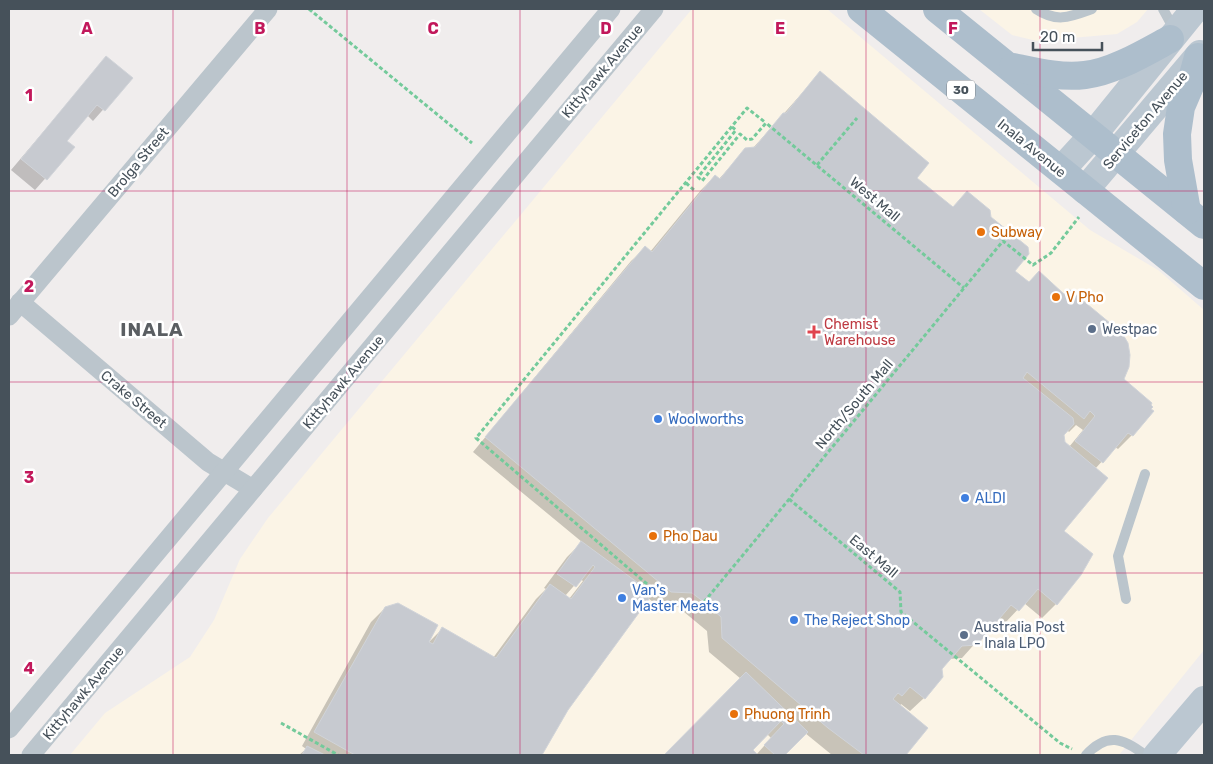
<svg xmlns="http://www.w3.org/2000/svg" width="1213" height="764" font-family="Rubik,sans-serif">
	<style>
		.commercial { fill: #fbf4e6 }
		.shadow { fill: #0003; fill-rule: evenodd }
		.building { fill: #c7cad0; stroke: #d1d4d9 }
		.lines { fill: none; stroke-linecap: round; stroke-linejoin: round }
		.path { stroke: #74ca9b; stroke-width: 3; stroke-dasharray: 4 2.5; stroke-linecap: butt }
		.lane { stroke: #bbc5cc; stroke-width: 10 }
		.street { stroke: #bbc5cc; stroke-width: 19 }
		.secondary { stroke: #bbc7d1; stroke-width: 28 }
		.primary { stroke: #adbecc; stroke-width: 28 }
		.grid { fill: none; stroke: #c2185b; stroke-width: 1; stroke-opacity: 0.55 }
		.food-dot { fill: #e8710a; stroke: #fff; stroke-width: 2 }
		.service-dot { fill: #5c6f8a; stroke: #fff; stroke-width: 2 }
		.health-dot { fill: #e0444e; stroke: #fff; stroke-width: 2 }
		.shop-dot { fill: #3f7fe0; stroke: #fff; stroke-width: 2 }
		.labels { text-anchor: middle; stroke-width: 5; stroke-linejoin: round; paint-order: stroke }
		.shield { fill: #fff; stroke: #7e858c; stroke-width: 1 }
		.shield-label { font-size: 12px; font-weight: bold; fill: #46515a }
		.street-label { font-size: 14px; fill: #46515a; stroke: #fff }
		.food-label { font-size: 14px; fill: #c56008; stroke: #fff; text-anchor: start }
		.health-label { font-size: 14px; fill: #be3a42; stroke: #fff; text-anchor: start }
		.service-label { font-size: 14px; fill: #4e5e75; stroke: #fff; text-anchor: start }
		.shop-label { font-size: 14px; fill: #366cbe; stroke: #fff; text-anchor: start }
		.district-label { font-size: 19px; font-weight: bold; letter-spacing: 1px; fill: #5a5e62; stroke: #fff }
		.grid-label { font-size: 16px; text-anchor: middle; font-weight: bold; fill: #c2185b; stroke: #fff; stroke-width: 5; stroke-linejoin: round; paint-order: stroke }
	</style>
	<rect width="100%" height="100%" fill="#f0eded"/>
	<!-- commercial -->
	<g class="commercial">
		<polygon points="692,9 827,9 1090,230 1158,270 1204,310 1204,650 1119,755 70,755 105,713 190,657 214,620 240,559 268,518"/>
		<polygon points="979,9 1148,9 1137,22 1117,34 1037,41 1012,35"/>
	</g>
	<!-- shadow -->
	<g class="shadow">
		<polygon points="106,58 131,78 93,121 87,115 66,141 73,147 35,190 11,170"/>
		<path d="M820,73L915,178L952,208L989,217L1014,271L1123,380L1132,435L1118,449L1115,447L1095,469L1062,531L1056,604L1042,618L1024,603L1004,624L997,619L962,658L949,659L941,669L924,698L910,711L901,704L900,706L926,728L904,755H832L805,733L784,755H666L741,679L709,652L707,631L678,607L657,605L648,598L567,709L541,755H299L306,749L302,746L371,622L385,608L427,644L442,629L493,658L536,599L546,589L544,588L567,557L582,542L473,452L631,261L645,248L650,252L701,190L715,176L719,179L746,149L753,148ZM1076,425L1083,430L1069,447L1063,442V435L1067,430L1069,432ZM580,579L583,581L569,599L565,596ZM767,734L771,738L756,755L752,750Z"/>
	</g>
	<!-- building -->
	<g class="building">
		<polygon points="106,56 133,78 105,111 97,105 67,141 75,147 47,180 21,159"/>
		<polygon points="820,71 929,163 917,178 953,207 967,191 990,210 991,217 1028,247 1029,254 1015,271 1029,282 1039,271 1064,294 1069,289 1122,333 1128,343 1130,355 1129,367 1124,379 1152,403 1151,405 1153,407 1151,409 1154,411 1133,436 1128,433 1103,463 1075,441 1095,416 1090,411 1084,419 1027,372 1023,378 1073,418 1074,424 1064,435 1065,442 1108,478 1064,531 1093,554 1081,575 1057,605 1038,589 1019,611 1011,605 977,645 962,646 942,669 943,677 925,699 910,687 902,696 898,693 893,699 928,728 906,755 864,755 828,728 722,638 721,617 704,602 692,593 671,592 485,437 645,246 652,252 715,175 720,179 745,148 755,147 783,113 786,113"/>
		<polygon points="581,541 645,588 649,599 568,710 542,755 355,755 314,732 385,607 398,603 438,625 429,642 433,644 442,627 496,658 550,584 571,599 595,567 593,565 576,587 557,574"/>
		<polygon points="746,672 808,732 785,755 775,755 764,745 784,724 781,721 753,750 758,755 664,755"/>
		<polygon points="307,746 325,755 302,755"/>
	</g>
	<g class="lines">
		<!-- path -->
		<g class="path">
			<polyline points="309,9 472,143"/>
			<polyline points="732,127 736,130 698,177 702,181 740,134 747,140 752,139 766,123 964,288"/>
			<polyline points="817,165 857,118"/>
			<polyline points="686,183 694,190"/>
			<polyline points="789,499 900,592 901,612 1060,743 1072,749"/>
			<polyline points="647,584 476,438 747,108 766,123"/>
			<polyline points="704,602 1003,241 1033,265 1051,253 1079,217"/>
			<polyline points="281,723 338,755"/>
		</g>
		<!-- lane -->
		<g class="lane">
			<path d="M1036,9C1057,23 1070,17 1092,9"/>
			<polyline points="1163,9 1175,31"/>
			<polyline points="1126,599 1118,556 1145,474"/>
			<path d="M1086,755C1107,732 1123,738 1145,755"/>
		</g>
		<!-- street -->
		<g class="street">
			<polyline points="20,302 208,462 253,489"/>
			<polyline points="9,316 268,9"/>
			<polyline points="9,729 611,9"/>
			<polyline points="31,755 654,9"/>
		</g>
		<!-- secondary -->
		<g class="secondary">
			<polyline points="1061,170 1093,135 1195,9"/>
			<polyline points="1085,190 1200,54"/>
			<polyline points="1157,755 1204,700"/>
		</g>
		<!-- primary -->
		<g class="primary">
			<polyline points="861,9 1204,286"/>
			<polyline points="937,9 1204,225"/>
			<path d="M1013,67C1037,72 1061,78 1085,75C1113,72 1146,52 1170,39"/>
			<polyline points="1187,211 1178,160 1177,134 1181,107 1190,86 1198,57"/>
		</g>
	</g>
	<!-- grid -->
	<path class="grid" d="M173,9V755M347,9V755M520,9V755M693,9V755M866,9V755M1040,9V755M9,191H1204M9,382H1204M9,573H1204"/>
	<!-- markers -->
	<g class="food-dot">
		<circle cx="981" cy="232" r="5"/>
		<circle cx="1056" cy="297" r="5"/>
		<circle cx="653" cy="536" r="5"/>
		<circle cx="734" cy="714" r="5"/>
	</g>
	<g class="service-dot">
		<circle cx="1092" cy="329" r="5"/>
		<circle cx="964" cy="635" r="5"/>
	</g>
	<path class="health-dot" d="M811.5 324.5h5v5h5v5h-5v5h-5v-5h-5v-5h5z"/>
	<g class="shop-dot">
		<circle cx="658" cy="419" r="5"/>
		<circle cx="965" cy="498" r="5"/>
		<circle cx="622" cy="598" r="5"/>
		<circle cx="794" cy="620" r="5"/>
	</g>
	<g class="labels">
		<!-- shield labels -->
		<rect class="shield" x="947" y="80.5" width="28" height="19" rx="4"/>
		<g class="shield-label">
			<text x="961" y="94">30</text>
		</g>
		<!-- street labels -->
		<g class="street-label">
			<text transform="translate(602 71) rotate(-50)" y="5">Kittyhawk Avenue</text>
			<text transform="translate(1145 120) rotate(-50)" y="5">Serviceton Avenue</text>
			<text transform="translate(1032 148) rotate(39)" y="5">Inala Avenue</text>
			<text transform="translate(138 162) rotate(-50)" y="5">Brolga Street</text>
			<text transform="translate(875 199) rotate(40)" y="5">West Mall</text>
			<text transform="translate(343 382) rotate(-50)" y="5">Kittyhawk Avenue</text>
			<text transform="translate(134 399) rotate(40)" y="5">Crake Street</text>
			<text transform="translate(854 404) rotate(-50)" y="5">North/South Mall</text>
			<text transform="translate(874 556) rotate(40)" y="5">East Mall</text>
			<text transform="translate(83 693) rotate(-50)" y="5">Kittyhawk Avenue</text>
		</g>
		<!-- food labels -->
		<g class="food-label">
			<text x="991" y="237">Subway</text>
			<text x="1066" y="302">V Pho</text>
			<text x="663" y="541">Pho Dau</text>
			<text x="744" y="719">Phuong Trinh</text>
		</g>
		<!-- health labels -->
		<g class="health-label">
			<text x="824" y="329">Chemist<tspan x="824" dy="16">Warehouse</tspan></text>
		</g>
		<!-- service labels -->
		<g class="service-label">
			<text x="1102" y="334">Westpac</text>
			<text x="974" y="632">Australia Post<tspan x="974" dy="16">- Inala LPO</tspan></text>
		</g>
		<!-- shop labels -->
		<g class="shop-label">
			<text x="668" y="424">Woolworths</text>
			<text x="975" y="503">ALDI</text>
			<text x="632" y="595">Van's<tspan x="632" dy="16">Master Meats</tspan></text>
			<text x="804" y="625">The Reject Shop</text>
		</g>
		<!-- district labels -->
		<g class="district-label">
			<text x="152" y="336">INALA</text>
		</g>
	</g>
	<g class="grid-label">
		<text x="87" y="34">A</text>
		<text x="260" y="34">B</text>
		<text x="433" y="34">C</text>
		<text x="606" y="34">D</text>
		<text x="780" y="34">E</text>
		<text x="953" y="34">F</text>
		<text x="29" y="101">1</text>
		<text x="29" y="292">2</text>
		<text x="29" y="483">3</text>
		<text x="29" y="674">4</text>
	</g>
	<!-- border -->
	<rect width="1213" height="764" fill="none" stroke="#46515a" stroke-width="20"/>
	<!-- scale -->
	<path d="M1033 42v8h69v-8" fill="none" stroke="#46515a" stroke-width="2.5"/>
	<text x="1040" y="42" font-size="15" fill="#46515a" stroke="#ffffff" stroke-width="4" paint-order="stroke">20 m</text>
</svg>
